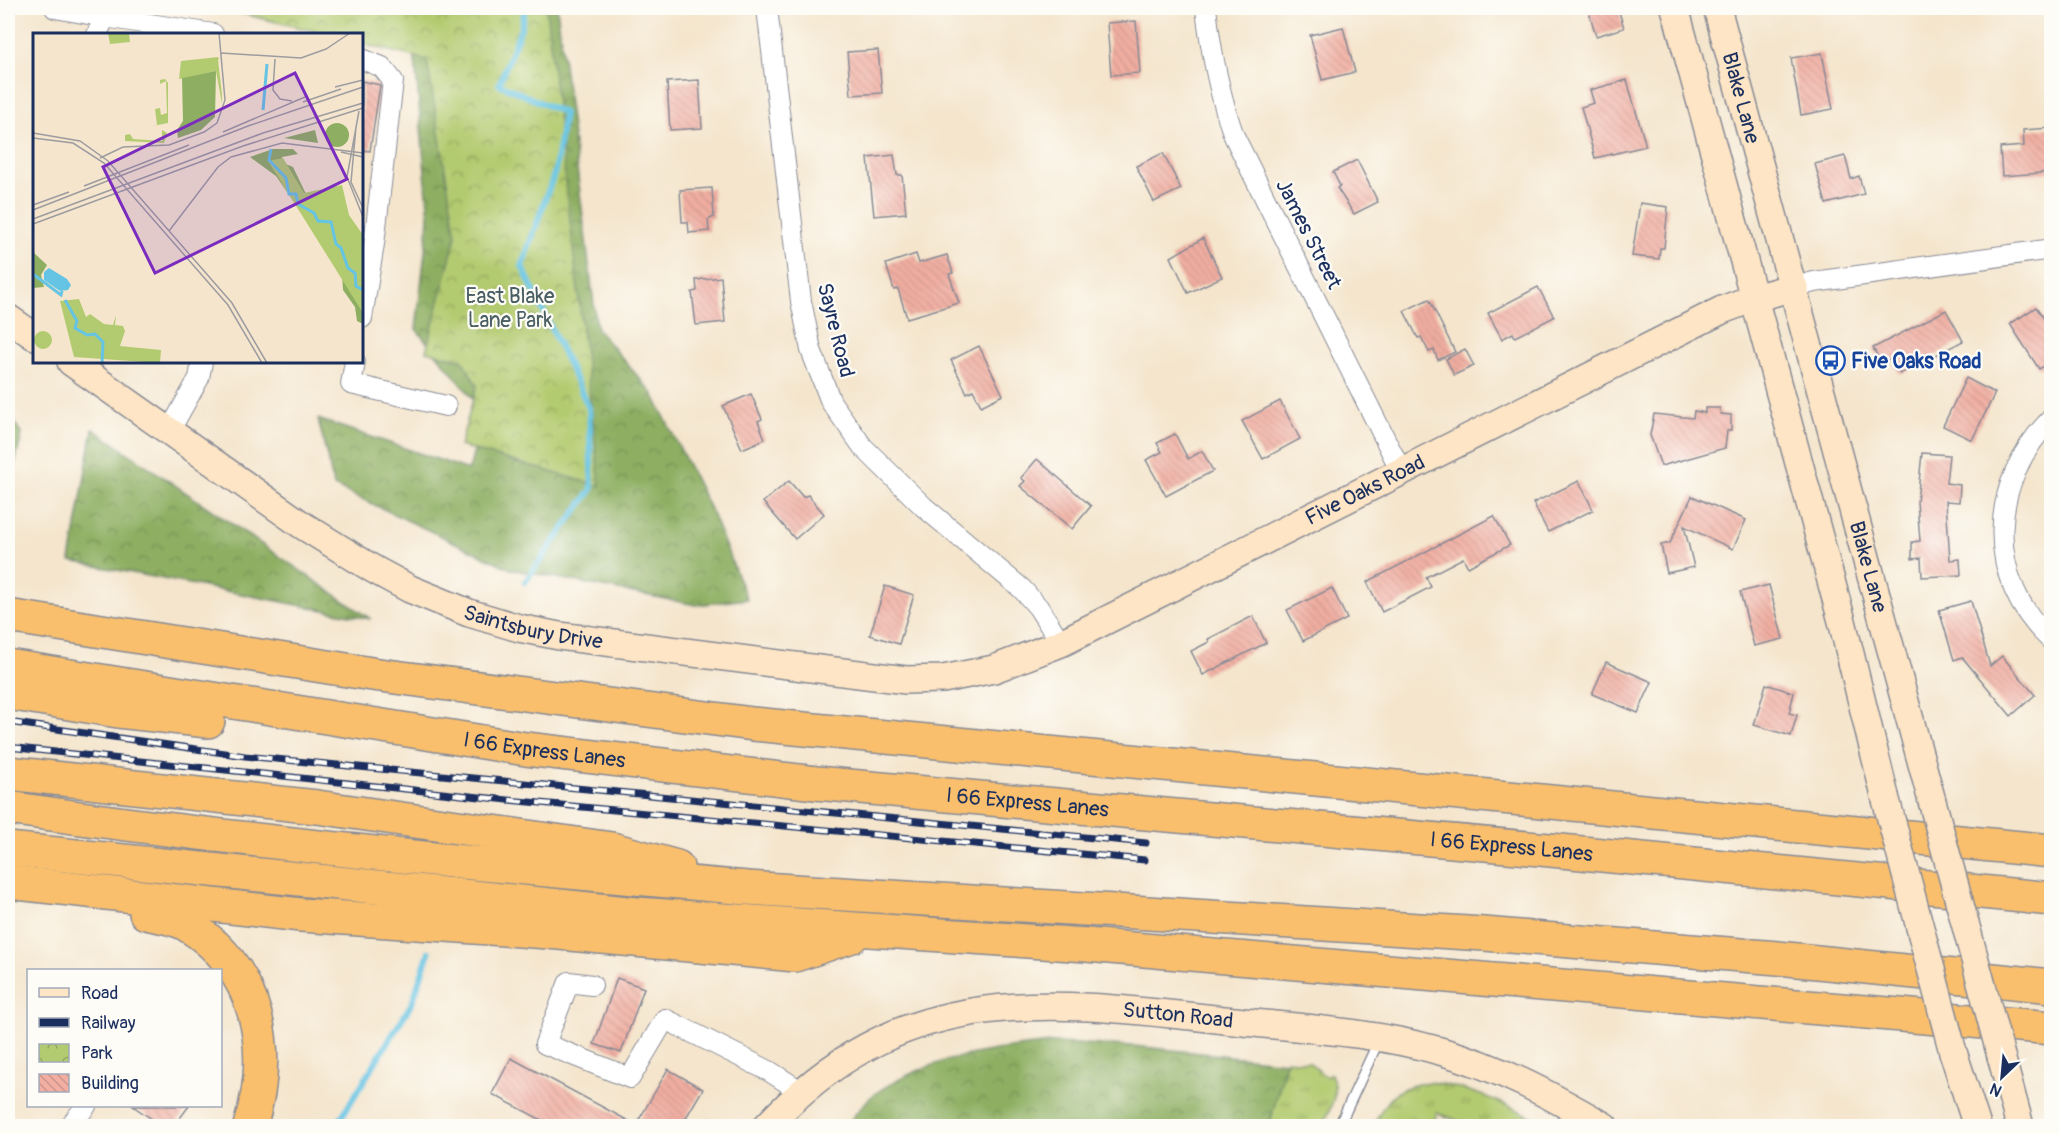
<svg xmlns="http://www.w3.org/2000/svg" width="2059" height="1134" font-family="Pangolin,sans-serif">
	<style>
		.grass { fill: url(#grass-tufts); stroke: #677d67; stroke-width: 1.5 }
		.forest { fill: url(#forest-crowns); stroke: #546f60; stroke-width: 1.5 }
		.park { fill: url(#park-crowns); stroke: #677d67; stroke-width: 1.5 }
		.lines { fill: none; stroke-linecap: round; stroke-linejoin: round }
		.stream { stroke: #65c4e4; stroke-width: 6 }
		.building { fill: url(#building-back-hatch) }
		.lane-casing { stroke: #888a95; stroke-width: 12 }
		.street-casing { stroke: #888a95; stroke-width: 22 }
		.secondary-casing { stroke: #888a95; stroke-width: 30 }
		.highway-casing { stroke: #888a95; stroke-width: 36 }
		.lane { stroke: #fff; stroke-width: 9 }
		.street { stroke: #fff; stroke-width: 20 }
		.secondary { stroke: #fde5c5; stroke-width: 27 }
		.highway { stroke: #f9bf6d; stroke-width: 33 }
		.rail-casing { stroke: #1b2f5e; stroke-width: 7 }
		.rail { stroke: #fdfcf7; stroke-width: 4.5; stroke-dasharray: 14; stroke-linecap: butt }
		.secondary-bridge-casing { stroke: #888a95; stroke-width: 30; stroke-linecap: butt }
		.secondary-bridge { stroke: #fde5c5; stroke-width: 27 }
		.labels { text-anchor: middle; stroke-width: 4.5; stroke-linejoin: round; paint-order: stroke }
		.street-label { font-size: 21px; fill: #1b2f5e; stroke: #fdfcf7 }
		.park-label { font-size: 21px; fill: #495e63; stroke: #fdfcf7 }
		.transit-label { font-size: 21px; font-weight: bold; fill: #164399; stroke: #fdfcf7; text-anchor: start }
		.inset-river { fill: none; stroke: #65c4e4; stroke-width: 3 }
		.inset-road { fill: none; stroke: #9d9ca0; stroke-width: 1.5 }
		.view { fill: #7b2cbf; fill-opacity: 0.15; stroke: #7b2cbf; stroke-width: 3 }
		.inset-edge { fill: none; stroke: #1b2f5e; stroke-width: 3 }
	</style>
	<defs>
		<pattern id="grass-tufts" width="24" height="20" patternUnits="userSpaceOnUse" patternTransform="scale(1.5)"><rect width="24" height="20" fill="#b3cb70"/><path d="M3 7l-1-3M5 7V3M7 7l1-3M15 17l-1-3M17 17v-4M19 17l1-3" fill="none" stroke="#91a55f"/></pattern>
		<pattern id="forest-crowns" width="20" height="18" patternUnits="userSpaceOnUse" patternTransform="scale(1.5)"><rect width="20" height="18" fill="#8eaf62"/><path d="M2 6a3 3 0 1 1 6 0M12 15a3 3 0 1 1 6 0" fill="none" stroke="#738f54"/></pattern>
		<pattern id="park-crowns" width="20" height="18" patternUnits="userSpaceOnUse" patternTransform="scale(1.5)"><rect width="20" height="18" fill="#b3cb70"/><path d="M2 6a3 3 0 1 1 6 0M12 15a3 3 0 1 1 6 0" fill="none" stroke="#91a55f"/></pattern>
		<pattern id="building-back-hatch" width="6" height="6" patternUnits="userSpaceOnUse" patternTransform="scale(1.5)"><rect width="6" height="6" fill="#f1aea1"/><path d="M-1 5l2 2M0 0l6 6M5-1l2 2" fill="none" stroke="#ce968d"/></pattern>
	</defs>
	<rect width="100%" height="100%" fill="#fdfcf7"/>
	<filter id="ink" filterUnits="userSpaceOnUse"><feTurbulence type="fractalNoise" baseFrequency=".0167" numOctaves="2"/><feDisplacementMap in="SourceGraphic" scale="12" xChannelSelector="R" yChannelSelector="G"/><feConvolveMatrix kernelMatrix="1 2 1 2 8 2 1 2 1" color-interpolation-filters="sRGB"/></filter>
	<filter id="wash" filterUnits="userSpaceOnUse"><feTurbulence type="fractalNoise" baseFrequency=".008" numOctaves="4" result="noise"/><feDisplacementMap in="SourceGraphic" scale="24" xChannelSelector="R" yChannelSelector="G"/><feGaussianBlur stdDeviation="1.35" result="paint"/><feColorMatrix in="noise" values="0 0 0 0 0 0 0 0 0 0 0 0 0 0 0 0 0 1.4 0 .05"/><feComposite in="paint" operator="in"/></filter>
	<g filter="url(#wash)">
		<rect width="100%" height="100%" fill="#f4e5cc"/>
		<!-- grass -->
		<g class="grass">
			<path d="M1286,1060L1309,1062L1326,1077L1331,1074C1340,1094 1330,1109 1322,1126H1269Z"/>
			<path d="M1429,1082C1471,1088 1511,1105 1549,1126H1471L1437,1113L1433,1126H1373C1387,1097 1395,1087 1429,1082Z"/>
		</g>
		<!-- forest -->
		<g class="forest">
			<polygon points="273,8 557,8 597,329 653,394 711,511 747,599 696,605 511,569 334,486 318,419 469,470 484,412 416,329 429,217 413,37"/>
			<polygon points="8,414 22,434 8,492"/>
			<polygon points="93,429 371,619 70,561"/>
			<path d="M1050,1043L1134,1046L1286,1062L1269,1126H845C855,1116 864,1101 876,1093C929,1057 988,1050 1050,1043Z"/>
		</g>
		<!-- park -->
		<polygon class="park" points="219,8 546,8 600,486 460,446 477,385 462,360 426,351 456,236 427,60 362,44 362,34 326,34"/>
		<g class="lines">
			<!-- stream -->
			<g class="stream">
				<polyline points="525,582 592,489 589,408 522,266 555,171 564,113 499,84 521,28 525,8"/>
				<polyline points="336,1126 412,1003 429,952"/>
			</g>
		</g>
		<g id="blocks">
			<!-- building -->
			<g class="building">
				<polygon points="1588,8 1618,8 1624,28 1596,36"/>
				<polygon points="1136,21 1140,73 1111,75 1107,23"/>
				<polygon points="1343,27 1355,72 1322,80 1310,35"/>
				<polygon points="878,50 882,93 851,95 847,52"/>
				<polygon points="1822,53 1833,109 1801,115 1791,58"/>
				<polygon points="699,80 702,128 670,130 667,82"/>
				<polygon points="1627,80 1646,146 1595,158 1581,107 1594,103 1590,90"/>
				<polygon points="362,81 380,85 370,151 362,150"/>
				<polygon points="2052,128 2052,172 2002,176 2000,148 2024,146 2023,130"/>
				<polygon points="1163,153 1181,189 1154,202 1136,166"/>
				<polygon points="894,155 897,175 902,175 906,213 874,216 868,158"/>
				<polygon points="1845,156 1851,179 1859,176 1864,194 1826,204 1815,164"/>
				<polygon points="1357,160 1378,202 1354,214 1337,188 1340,186 1333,172"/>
				<polygon points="712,188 714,217 708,220 709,231 689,233 688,222 682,222 680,190"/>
				<polygon points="1640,203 1668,207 1664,248 1660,248 1659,259 1632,256"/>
				<polygon points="1203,238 1222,277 1188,293 1171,257"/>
				<polygon points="916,254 919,263 947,255 953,273 949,274 959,303 907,318 898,289 894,290 886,264"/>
				<polygon points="721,277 725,322 696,325 692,292 697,291 696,280"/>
				<polygon points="1538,287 1554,317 1515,337 1513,333 1502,339 1488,313"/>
				<polygon points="1429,299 1455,352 1438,360 1434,350 1429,352 1421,337 1418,338 1404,311"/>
				<polygon points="2036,307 2052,330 2052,361 2039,369 2010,324"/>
				<polygon points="1946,310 1963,341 1900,374 1891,359 1882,364 1873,348"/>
				<polygon points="979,346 1003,395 981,406 973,390 967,393 951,360"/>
				<polygon points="1465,349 1474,366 1454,375 1446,359"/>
				<polygon points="1966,378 1995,393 1972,440 1943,426"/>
				<polygon points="751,394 762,419 758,421 765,439 742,449 723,406"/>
				<polygon points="1280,401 1300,439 1263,459 1242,421"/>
				<polygon points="1705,408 1720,408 1721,414 1731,415 1731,430 1727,431 1725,448 1661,466 1650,435 1654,414 1693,418 1694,411 1705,413"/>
				<polygon points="1175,434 1188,459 1202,451 1213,471 1166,496 1146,460 1162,452 1157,443"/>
				<polygon points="1922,453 1949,455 1946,483 1960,485 1959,502 1946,501 1950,560 1960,559 1961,575 1922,577 1921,558 1912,559 1912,542 1920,541 1917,502"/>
				<polygon points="1037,459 1091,506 1072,529 1020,486 1025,481 1021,478"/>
				<polygon points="789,481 803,497 808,495 824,514 795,539 763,502"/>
				<polygon points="1579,481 1593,510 1548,532 1533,503"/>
				<polygon points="1692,496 1746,520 1733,549 1684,526 1694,567 1667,573 1661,545 1670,543"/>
				<polygon points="1494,516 1510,545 1468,567 1463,558 1426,577 1431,587 1382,612 1367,582"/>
				<polygon points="1769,585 1783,639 1754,646 1740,592"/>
				<polygon points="885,586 914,595 899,644 870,635"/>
				<polygon points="1332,588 1347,619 1303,641 1287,610"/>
				<polygon points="1971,601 1990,666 2002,656 2035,695 2011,716 1962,657 1954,660 1939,610"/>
				<polygon points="1253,616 1266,643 1203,675 1191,651 1209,642 1208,639"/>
				<polygon points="1606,662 1652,682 1638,713 1592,694"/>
				<polygon points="1766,684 1794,693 1789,713 1797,715 1791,736 1754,725"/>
				<polygon points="617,978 644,988 621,1053 594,1044"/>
				<polygon points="511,1058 636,1125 668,1069 703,1089 681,1126 553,1126 492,1094"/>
				<polygon points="133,1106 189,1106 174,1126 162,1126"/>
			</g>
		</g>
	</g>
	<g filter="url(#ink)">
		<use href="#blocks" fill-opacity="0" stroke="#888a95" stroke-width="1.5"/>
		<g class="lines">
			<defs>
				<polyline id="lane" points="1339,1126 1378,1042"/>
				<g id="street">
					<polyline points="55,8 105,17"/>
					<polyline points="767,8 801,301 811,350 831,402 863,447 924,507 1022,589 1038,607 1061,643"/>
					<path d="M1206,8C1211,52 1219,94 1234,136L1401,471"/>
					<polyline points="97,34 105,17 213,34"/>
					<polyline points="362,59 382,67 393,81 374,244 362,318"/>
					<polyline points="1794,287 1814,282 2052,249"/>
					<polyline points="355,362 351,384 446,406"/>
					<path d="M2052,418C1989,481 1983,579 2052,641"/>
					<polyline points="170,430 199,378 202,362"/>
					<polyline points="592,985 569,982 545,1044 630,1078 665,1019 769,1071 802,1092"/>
					<polyline points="70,1126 86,1106"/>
				</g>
				<g id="secondary">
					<polyline points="1675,8 1842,621 1885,796"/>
					<path id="s1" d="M1717,8L1932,801"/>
					<polyline points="8,318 34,336"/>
					<path id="s2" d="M71,362L302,525L373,569L410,589L469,613L519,628L559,636L906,680L943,679L994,669L1061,643L1722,310L1754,298L1794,287"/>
					<polyline points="1953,1052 1977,1126"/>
					<polyline points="2001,1056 2020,1126"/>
					<path id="s3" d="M767,1126C902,980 1046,1000 1225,1020C1297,1028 1370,1031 1440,1051C1499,1067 1552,1096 1604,1126"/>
				</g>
				<g id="highway">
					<polyline points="8,616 372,674 753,724 2052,851"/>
					<path id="s4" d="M8,666L526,749L816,783L1561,851L2052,899"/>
					<polyline points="8,693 118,711 208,721"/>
					<polyline points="8,773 317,807 612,849 677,867"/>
					<path d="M8,808C253,843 501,867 748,888L1484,934L1778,958L2052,986"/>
					<polyline points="8,849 637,914 1086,945 2052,1028"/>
					<polyline points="8,882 301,915 548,932 795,955 852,936"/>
					<path d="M146,913C158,916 175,918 186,924C259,968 274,1050 250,1126"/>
				</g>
			</defs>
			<!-- lane casing -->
			<use href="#lane" class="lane-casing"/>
			<!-- street casing -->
			<use href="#street" class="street-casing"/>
			<!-- secondary casing -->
			<use href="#secondary" class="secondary-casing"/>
			<!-- highway casing -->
			<use href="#highway" class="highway-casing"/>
			<!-- lane -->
			<use href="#lane" class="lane"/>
			<!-- street -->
			<use href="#street" class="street"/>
			<!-- secondary -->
			<use href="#secondary" class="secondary"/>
			<!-- highway -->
			<use href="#highway" class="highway"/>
			<defs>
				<g id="rail">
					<polyline points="8,722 245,756 1146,843"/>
					<polyline points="8,747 508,800 1145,860"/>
				</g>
			</defs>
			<!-- rail casing -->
			<use href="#rail" class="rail-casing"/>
			<!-- rail -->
			<use href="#rail" class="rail"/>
			<defs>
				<g id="secondary-bridge">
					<polyline points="1885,796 1953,1052"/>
					<polyline points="1932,801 2001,1056"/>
				</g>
			</defs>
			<!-- secondary-bridge casing -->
			<use href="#secondary-bridge" class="secondary-bridge-casing"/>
			<!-- secondary-bridge -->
			<use href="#secondary-bridge" class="secondary-bridge"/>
		</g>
	</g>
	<!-- icons -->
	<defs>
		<symbol id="bus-ring" viewBox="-11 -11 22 22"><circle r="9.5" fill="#fdfcf7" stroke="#1a4fb4" stroke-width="1.5"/><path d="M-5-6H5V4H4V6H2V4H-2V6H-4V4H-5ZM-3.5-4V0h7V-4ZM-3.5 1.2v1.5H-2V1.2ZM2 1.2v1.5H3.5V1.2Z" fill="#1a4fb4"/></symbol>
	</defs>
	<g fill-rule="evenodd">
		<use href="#bus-ring" x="1814" y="344" width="33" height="33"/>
	</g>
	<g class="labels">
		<!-- street labels -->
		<g class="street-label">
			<text dy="7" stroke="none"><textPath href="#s1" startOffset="93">Blake Lane</textPath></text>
			<text transform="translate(1309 234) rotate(63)" y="7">James Street</text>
			<text transform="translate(836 330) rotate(76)" y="7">Sayre Road</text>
			<text dy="7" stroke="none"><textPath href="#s2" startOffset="1416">Five Oaks Road</textPath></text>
			<text dy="7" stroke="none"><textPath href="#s1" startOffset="579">Blake Lane</textPath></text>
			<text dy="7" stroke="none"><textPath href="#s2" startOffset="538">Saintsbury Drive</textPath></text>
			<text dy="7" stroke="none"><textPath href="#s4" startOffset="543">I 66 Express Lanes</textPath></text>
			<text dy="7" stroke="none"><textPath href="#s4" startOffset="1029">I 66 Express Lanes</textPath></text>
			<text dy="7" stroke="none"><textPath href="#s4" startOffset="1515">I 66 Express Lanes</textPath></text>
			<text dy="7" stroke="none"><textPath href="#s3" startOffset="446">Sutton Road</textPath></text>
		</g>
		<!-- park labels -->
		<g class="park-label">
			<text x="510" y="303">East Blake<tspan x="510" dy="24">Lane Park</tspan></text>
		</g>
		<!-- transit labels -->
		<g class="transit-label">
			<text x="1851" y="368">Five Oaks Road</text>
		</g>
	</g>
	<!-- overview -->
	<g transform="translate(33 33)">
		<rect width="330" height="330" fill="#f4e5cc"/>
		<path d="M185,24L186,26L185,27L189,62V71L183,38L146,46L148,28ZM132,46L135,50V90L115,94L124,92L122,76L127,75L128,82L134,80L133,48L127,51V47ZM129,97L134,100L131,110L92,108V102L97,101L100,106L129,108Z" fill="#b3cb70"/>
		<path d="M183,38L182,84L168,97L145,105L144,97L150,88L149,45ZM292 102a12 12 0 1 1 24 0a12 12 0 1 1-24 0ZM282,97L285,110L251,105ZM240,116H260L265,121L249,124L250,130L260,134L273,161L312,179L330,205V291L324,288L322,274L310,257L309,241L292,214L243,143L217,124ZM0,219L14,232L8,242L11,254L0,255Z" fill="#8eaf62"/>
		<path d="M250,125L271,160L309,152L316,182L330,202V280L235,128ZM46,266L53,284L57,281L71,291L80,292L83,282L82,292L90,293L92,298L87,313L128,317L127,330L41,324L27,268Z" fill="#b3cb70"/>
		<path d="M75,0H96L97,9L77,11ZM1 307a9 9 0 1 1 18 0a9 9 0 1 1-18 0Z" fill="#b3cb70"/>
		<path d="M16,235L34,246L38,252L35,257L27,258L11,247V239Z" fill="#65c4e4"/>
		<path class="inset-river" d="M230,77L234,31M238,116L236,127L253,145L256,161H263L265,171L281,180L285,188L298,189L303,211L308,215L315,235L322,240L323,253L330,257M0,241L28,262L29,258M32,267L44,288L42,295L54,302L62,301L70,309L69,330"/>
		<path class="inset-road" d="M188,20L268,25L293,16L317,0M242,26L240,57L247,66L259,68M302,54L330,47M270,69L308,56M326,78L314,144L330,184M323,94L318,149L330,175M190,99L272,64M0,100L47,108L75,128L199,270L234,330M0,105L40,110L71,130L195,272L229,330M308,119L330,124M67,125L90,114L136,112L171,99L184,90L192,67L186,0M51,153L156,112M0,172L36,159M0,177L215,93L330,54M0,186L230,100L330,70M0,191L210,113L330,75M136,198L185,134L198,124L249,110L330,120"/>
		<path class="view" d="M262,40L314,146L122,240L70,134Z"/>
		<rect width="330" height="330" class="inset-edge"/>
	</g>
	<!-- margin -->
	<rect width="2059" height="1134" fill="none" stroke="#fdfcf7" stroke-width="30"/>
	<!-- legend -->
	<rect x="27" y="969" width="195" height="138" fill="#fdfcf7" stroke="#a3aaba" stroke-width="1.5"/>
	<rect x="39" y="988" width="30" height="9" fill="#fde5c5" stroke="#a3aaba" stroke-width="1.5"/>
	<text x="81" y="999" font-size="18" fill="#1b2f5e">Road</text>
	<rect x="39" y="1018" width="30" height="9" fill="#1b2f5e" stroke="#a3aaba" stroke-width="1.5"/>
	<text x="81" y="1029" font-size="18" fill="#1b2f5e">Railway</text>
	<rect x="39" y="1044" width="30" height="18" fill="url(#park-crowns)" stroke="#a3aaba" stroke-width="1.5"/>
	<text x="81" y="1059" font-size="18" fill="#1b2f5e">Park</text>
	<rect x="39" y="1074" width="30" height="18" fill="url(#building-back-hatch)" stroke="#a3aaba" stroke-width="1.5"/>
	<text x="81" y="1089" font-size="18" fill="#1b2f5e">Building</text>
	<!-- north arrow -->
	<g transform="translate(2002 1077) rotate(206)" stroke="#fdfcf7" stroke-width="4.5" paint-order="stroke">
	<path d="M0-4.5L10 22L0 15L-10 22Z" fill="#1b2f5e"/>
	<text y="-9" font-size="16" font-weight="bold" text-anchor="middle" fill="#1b2f5e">N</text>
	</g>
</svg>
